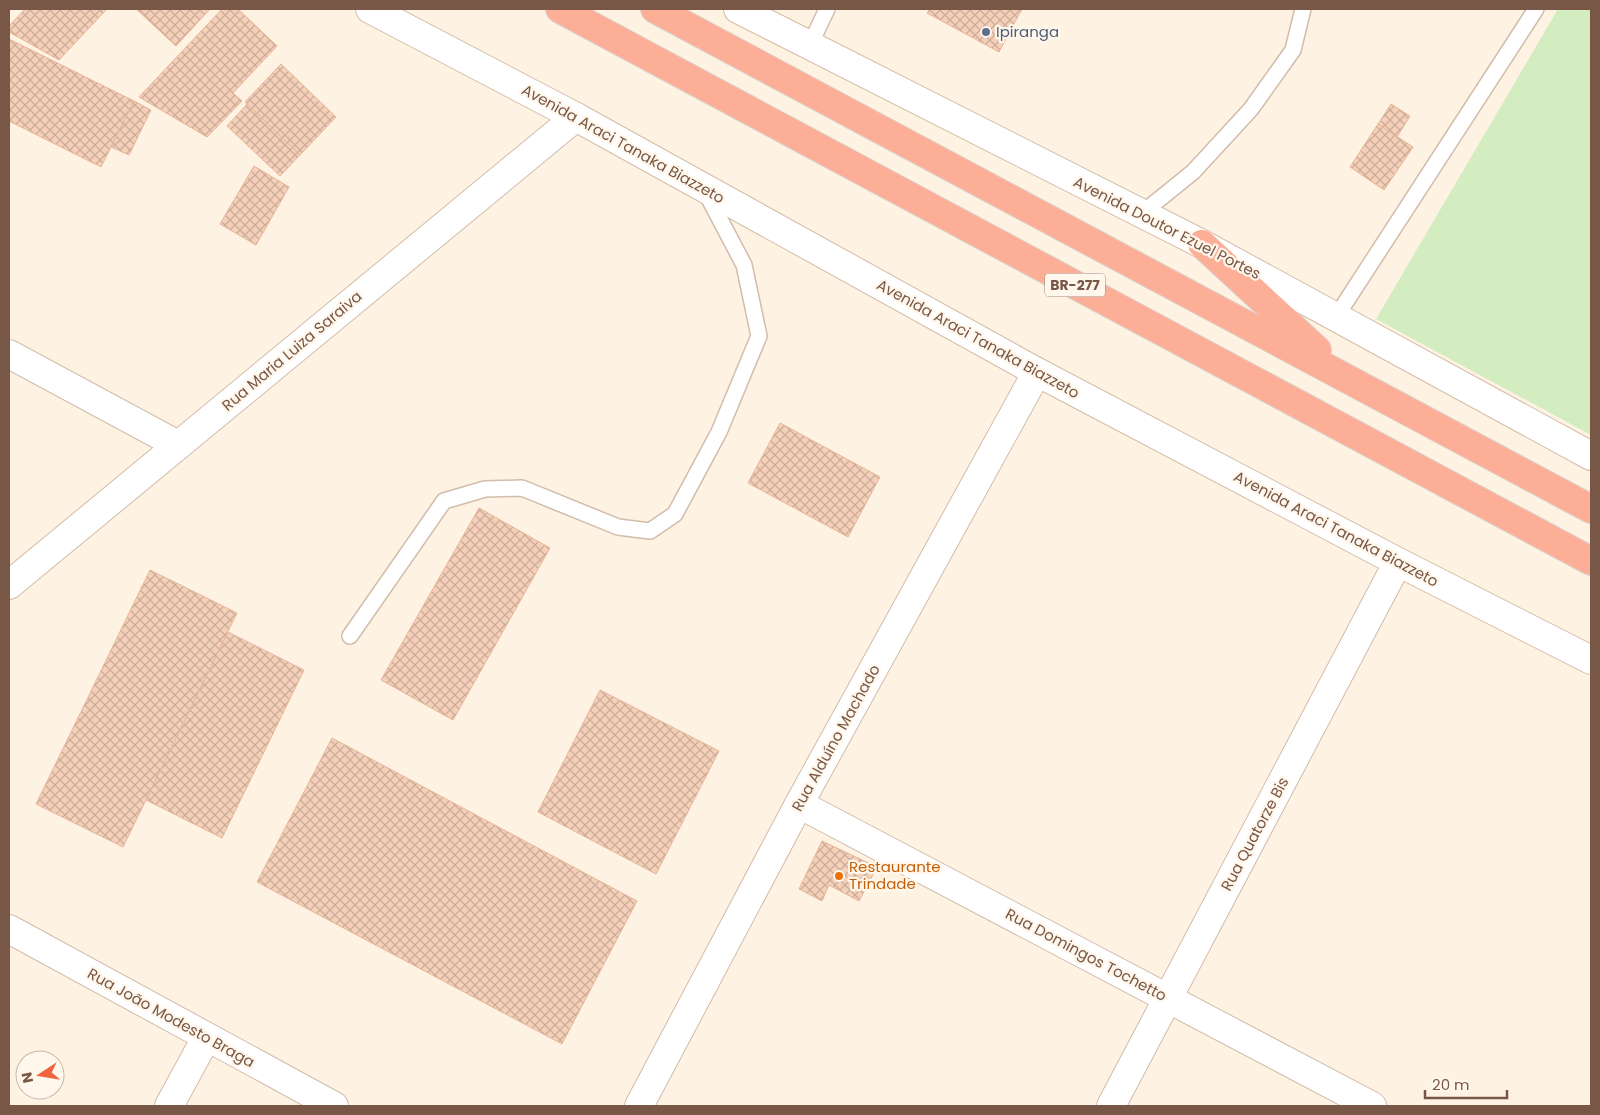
<svg xmlns="http://www.w3.org/2000/svg" width="1600" height="1115" font-family="Poppins,sans-serif">
	<style>
		.grass { fill: #d3ecc0 }
		.building { fill: url(#building-cross-hatch); stroke: #e9b598 }
		.lines { fill: none; stroke-linecap: round; stroke-linejoin: round }
		.lane-casing { stroke: #d2bcab; stroke-width: 18 }
		.street-casing { stroke: #d2bcab; stroke-width: 30 }
		.secondary-casing { stroke: #d5bca8; stroke-width: 30 }
		.highway-casing { stroke: #dcd3cf; stroke-width: 30 }
		.lane { stroke: #fff; stroke-width: 15 }
		.street { stroke: #fff; stroke-width: 28 }
		.secondary { stroke: #fff; stroke-width: 28 }
		.highway { stroke: #fcaf96; stroke-width: 28 }
		.service-dot { fill: #5c6f8a; stroke: #fff7eb; stroke-width: 2 }
		.food-dot { fill: #e8710a; stroke: #fff7eb; stroke-width: 2 }
		.labels { text-anchor: middle; stroke-width: 4.5; stroke-linejoin: round; paint-order: stroke }
		.shield { fill: #fff7eb; stroke: #a08778; stroke-width: 1 }
		.shield-label { font-size: 14px; font-weight: bold; fill: #785747 }
		.service-label { font-size: 15px; fill: #4e5e75; stroke: #fff7eb; text-anchor: start }
		.street-label { font-size: 15px; fill: #785747; stroke: #fff7eb }
		.food-label { font-size: 15px; fill: #c56008; stroke: #fff7eb; text-anchor: start }
	</style>
	<defs>
		<pattern id="building-cross-hatch" width="8" height="8" patternUnits="userSpaceOnUse" patternTransform="scale(1.25)"><rect width="8" height="8" fill="#f5d0b9"/><path d="M0 0l8 8M0 8l8-8" fill="none" stroke="#cbac98"/></pattern>
	</defs>
	<rect width="100%" height="100%" fill="#fef3e3"/>
	<!-- grass -->
	<polygon class="grass" points="1558,9 1591,9 1591,435 1376,319"/>
	<!-- building -->
	<g class="building">
		<polygon points="25,9 107,9 59,60 9,32 9,26"/>
		<polygon points="136,9 210,9 176,46"/>
		<polygon points="222,9 238,9 277,46 233,93 242,101 207,137 139,97"/>
		<polygon points="930,9 1022,9 999,52 927,13"/>
		<polygon points="9,39 134,101 101,167 9,121"/>
		<polygon points="281,64 336,117 300,155 245,102"/>
		<polygon points="134,101 151,110 129,155 111,147"/>
		<polygon points="247,104 300,155 280,176 227,126"/>
		<polygon points="1391,104 1410,116 1397,137 1378,124"/>
		<polygon points="1378,124 1413,147 1384,190 1350,167"/>
		<polygon points="254,166 289,187 256,245 220,224"/>
		<polygon points="780,423 880,477 848,537 748,483"/>
		<polygon points="479,508 550,548 453,720 381,680"/>
		<polygon points="150,570 237,613 123,847 36,804"/>
		<polygon points="228,632 304,670 222,838 146,800"/>
		<polygon points="600,690 719,751 656,874 538,812"/>
		<polygon points="332,738 637,901 562,1044 257,882"/>
		<polygon points="822,841 877,867 859,901 829,885 822,901 799,889"/>
	</g>
	<g class="lines">
		<defs>
			<g id="lane">
				<polyline points="810,45 827,9"/>
				<polyline points="1141,214 1193,172 1251,109 1293,50 1303,9"/>
				<polyline points="1336,317 1536,9"/>
				<polyline points="350,636 444,501 485,489 522,488 618,527 650,531 675,514 719,432 759,336 744,265 705,191"/>
			</g>
			<g id="street">
				<polyline points="9,354 178,445"/>
				<polyline points="9,585 576,117"/>
				<polyline points="799,804 1372,1106"/>
				<polyline points="9,929 334,1106"/>
				<polyline points="169,1106 206,1038"/>
				<polyline points="639,1106 799,804 1037,372"/>
				<polyline points="1111,1106 1398,562"/>
			</g>
			<g id="secondary">
				<polyline points="370,9 576,117 1037,372 1398,562 1591,660"/>
				<polyline points="738,9 1202,244 1591,456"/>
			</g>
			<g id="highway">
				<polyline points="560,9 1591,561"/>
				<polyline points="655,9 1591,509"/>
				<polyline points="1202,244 1317,350"/>
			</g>
		</defs>
		<!-- lane casing -->
		<use href="#lane" class="lane-casing"/>
		<!-- street casing -->
		<use href="#street" class="street-casing"/>
		<!-- secondary casing -->
		<use href="#secondary" class="secondary-casing"/>
		<!-- highway casing -->
		<use href="#highway" class="highway-casing"/>
		<!-- lane -->
		<use href="#lane" class="lane"/>
		<!-- street -->
		<use href="#street" class="street"/>
		<!-- secondary -->
		<use href="#secondary" class="secondary"/>
		<!-- highway -->
		<use href="#highway" class="highway"/>
	</g>
	<!-- markers -->
	<circle class="service-dot" cx="986" cy="32" r="5"/>
	<circle class="food-dot" cx="839" cy="876" r="5"/>
	<g class="labels">
		<!-- shield labels -->
		<rect class="shield" x="1045" y="273.5" width="60" height="23" rx="4"/>
		<g class="shield-label">
			<text x="1075" y="290">BR-277</text>
		</g>
		<!-- service labels -->
		<g class="service-label">
			<text x="996" y="37">Ipiranga</text>
		</g>
		<!-- street labels -->
		<g class="street-label">
			<text transform="translate(623 144) rotate(29)" y="5">Avenida Araci Tanaka Biazzeto</text>
			<text transform="translate(1167 228) rotate(27)" y="5">Avenida Doutor Ezuel Portes</text>
			<text transform="translate(978 339) rotate(29)" y="5">Avenida Araci Tanaka Biazzeto</text>
			<text transform="translate(292 351) rotate(-40)" y="5">Rua Maria Luiza Saraiva</text>
			<text transform="translate(1336 529) rotate(28)" y="5">Avenida Araci Tanaka Biazzeto</text>
			<text transform="translate(836 738) rotate(-61)" y="5">Rua Alduíno Machado</text>
			<text transform="translate(1255 834) rotate(-62)" y="5">Rua Quatorze Bis</text>
			<text transform="translate(1086 955) rotate(28)" y="5">Rua Domingos Tochetto</text>
			<text transform="translate(171 1018) rotate(29)" y="5">Rua João Modesto Braga</text>
		</g>
		<!-- food labels -->
		<g class="food-label">
			<text x="849" y="872">Restaurante<tspan x="849" dy="17">Trindade</tspan></text>
		</g>
	</g>
	<!-- border -->
	<rect width="1600" height="1115" fill="none" stroke="#785747" stroke-width="20"/>
	<!-- north arrow -->
	<g transform="translate(40 1075) rotate(258)"><circle r="24" fill="#fff7eb" stroke="#c9b7a9"/>
	<path d="M0-4L9 19L0 12L-9 19Z" fill="#f06440"/>
	<text y="-8" font-size="14" font-weight="bold" text-anchor="middle" fill="#785747">N</text>
	</g>
	<!-- scale -->
	<path d="M1425 1090v8h82v-8" fill="none" stroke="#785747" stroke-width="2.5"/>
	<text x="1432" y="1090" font-size="15" fill="#785747" stroke="#fff7eb" stroke-width="4" paint-order="stroke">20 m</text>
</svg>
